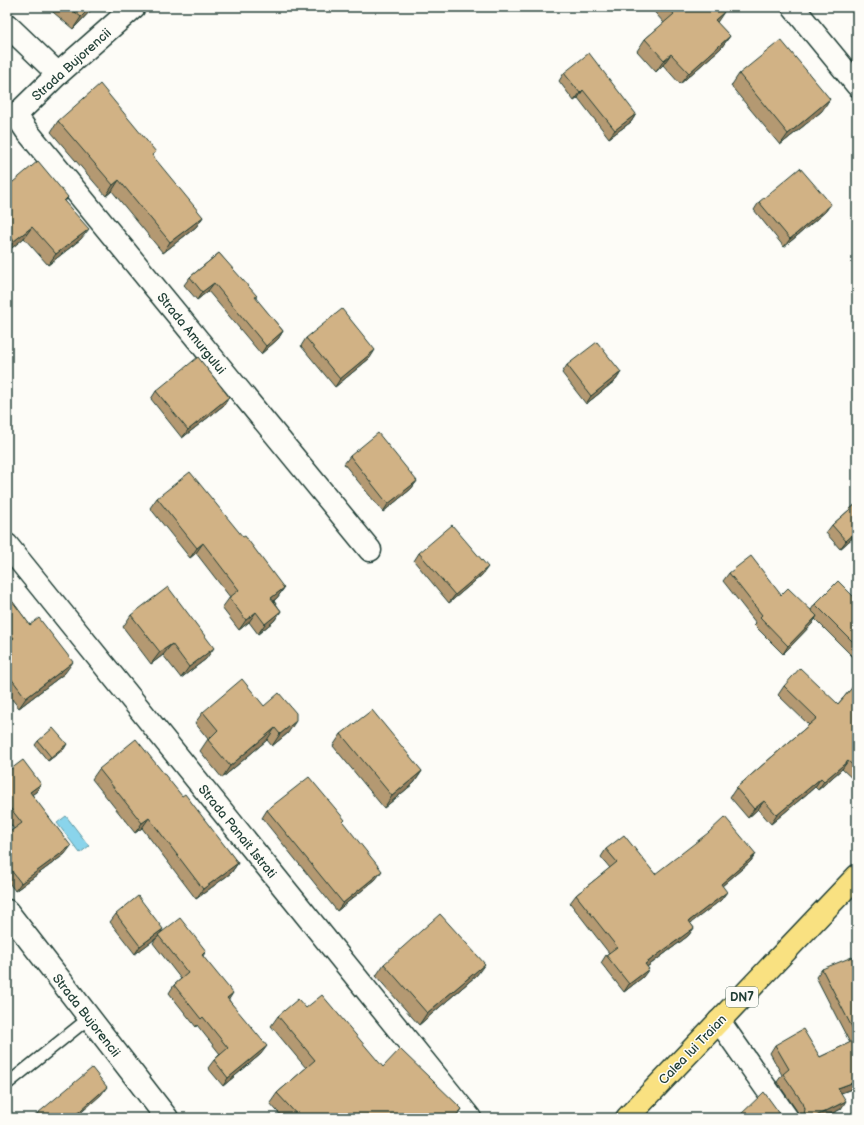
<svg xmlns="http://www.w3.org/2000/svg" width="864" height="1125" font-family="'Balsamiq Sans',sans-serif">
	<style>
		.water { fill: #8ad4eb; stroke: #5f98a2 }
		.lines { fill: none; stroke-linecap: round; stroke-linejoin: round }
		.lane-casing { stroke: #1f3d34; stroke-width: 14 }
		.street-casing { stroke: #1f3d34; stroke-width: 25 }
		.highway-casing { stroke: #1f3d34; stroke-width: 25 }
		.lane { stroke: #fdfcf7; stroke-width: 11 }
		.street { stroke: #fdfcf7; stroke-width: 22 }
		.highway { stroke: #f9e181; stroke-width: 22 }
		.wall { fill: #b49972; stroke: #1f3d34 }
		.shaded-wall { fill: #927d5d; stroke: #1f3d34 }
		.building { fill: #d1b285; stroke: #1f3d34 }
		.labels { text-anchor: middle; stroke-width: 3; stroke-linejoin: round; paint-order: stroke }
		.shield { fill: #fdfcf7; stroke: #62766e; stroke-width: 1 }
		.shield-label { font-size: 12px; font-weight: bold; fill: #1f3d34 }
		.street-label { font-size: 13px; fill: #1f3d34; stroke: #fdfcf7 }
	</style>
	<rect width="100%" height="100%" fill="#fdfcf7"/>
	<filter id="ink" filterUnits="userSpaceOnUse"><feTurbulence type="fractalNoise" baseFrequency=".025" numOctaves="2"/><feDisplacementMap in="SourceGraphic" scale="8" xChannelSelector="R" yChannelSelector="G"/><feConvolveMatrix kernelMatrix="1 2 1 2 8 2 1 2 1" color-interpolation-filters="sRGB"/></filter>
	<g filter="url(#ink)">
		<!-- water -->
		<polygon class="water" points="66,816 89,846 80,853 57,823"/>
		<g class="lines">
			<defs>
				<polyline id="lane" points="7,1084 89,1018"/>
				<g id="street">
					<polyline points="793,7 857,85"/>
					<polyline points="7,25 58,74"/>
					<polyline points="16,115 26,130 370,550"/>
					<polyline points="7,116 16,115 58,74 134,7"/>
					<polyline points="7,545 470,1118"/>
					<polyline points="7,911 167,1118"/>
					<polyline points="719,1021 787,1118"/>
				</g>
				<polyline id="highway" points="627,1118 857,876"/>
			</defs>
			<!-- lane casing -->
			<use href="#lane" class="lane-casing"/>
			<!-- street casing -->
			<use href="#street" class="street-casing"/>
			<!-- highway casing -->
			<use href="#highway" class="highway-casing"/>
			<!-- lane -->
			<use href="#lane" class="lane"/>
			<!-- street -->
			<use href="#street" class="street"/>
			<!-- highway -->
			<use href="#highway" class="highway"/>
		</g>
		<!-- wall -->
		<g class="wall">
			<polygon points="47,7 94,7 73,29"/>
			<polygon points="650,7 719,7 717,23 730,36 721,48 680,84 663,65 656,72 637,51 645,39 664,23"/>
			<polygon points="852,7 857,7 857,13"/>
			<polygon points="564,73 636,114 631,122 609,138 578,98 574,101 559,81"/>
			<polygon points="739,74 822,111 780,145 731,86"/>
			<polygon points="58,121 203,217 196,227 163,253 112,191 106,196 51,132"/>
			<polygon points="7,187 68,197 65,202 81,239 48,265 24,238 7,252"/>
			<polygon points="759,202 831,204 825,212 784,247 754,210"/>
			<polygon points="219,253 255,298 283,331 278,339 261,354 208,291 197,300 184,285 190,277"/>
			<polygon points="306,338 370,358 335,387 301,346"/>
			<polygon points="567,365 621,372 616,380 586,404 562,373"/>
			<polygon points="156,391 229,397 224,405 182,438 151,399"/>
			<polygon points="350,456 417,481 411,489 383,512 344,464"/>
			<polygon points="157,498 284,588 277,598 274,601 281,611 274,621 258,634 249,622 239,630 222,608 230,597 196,553 190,558 150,508"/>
			<polygon points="857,503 857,534 840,549 826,533 832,525"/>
			<polygon points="419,553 482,575 449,603 414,561"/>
			<polygon points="729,573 811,610 815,604 857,600 857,661 815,619 812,624 783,654 754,625 756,623 723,581"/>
			<polygon points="7,594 65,673 19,708 7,693"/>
			<polygon points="131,615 206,659 181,678 163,655 151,664 123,627"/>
			<polygon points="857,682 857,783 842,769 818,790 815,787 771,824 758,809 748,818 730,797 736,788 809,725 778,695 784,686 838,704"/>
			<polygon points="264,706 288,733 272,746 267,740 222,778 200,751 208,739 195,723 203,712"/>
			<polygon points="341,734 422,771 414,783 384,808 333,746"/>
			<polygon points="38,741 64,749 48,761 35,745"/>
			<polygon points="99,769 182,796 238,863 231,873 196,899 142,828 135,833 92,779"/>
			<polygon points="7,772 41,784 36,792 32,794 65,854 15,891 7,880 7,834 14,829 7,819"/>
			<polygon points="267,810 376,879 337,911 262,818"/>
			<polygon points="606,849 655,874 756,854 750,862 722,886 721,900 690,923 694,928 688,936 647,967 643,977 624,992 601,963 606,955 609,953 570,903 576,895 610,868 601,857"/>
			<polygon points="116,914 159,935 206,951 203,956 261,1054 223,1086 208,1068 214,1060 220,1054 197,1025 196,1027 169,993 174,985 181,979 153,943 157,937 135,954 110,922"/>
			<polygon points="384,964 477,975 419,1025 376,976"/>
			<polygon points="857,966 857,1087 841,1093 841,1109 823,1118 799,1118 799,1117 797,1111 777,1082 782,1075 770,1053 775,1045 820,1057 850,1043 816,977 822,969"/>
			<polygon points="306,1008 383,1067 456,1118 283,1118 270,1103 277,1093 306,1068 271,1026 278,1016"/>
		</g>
		<!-- shaded-wall -->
		<g class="shaded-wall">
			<polygon points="91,7 94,7 73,29 81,17"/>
			<polygon points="724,12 716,24 715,20"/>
			<polygon points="730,36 721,48 680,84 689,73"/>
			<polygon points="671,54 663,65 656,72 664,60"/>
			<polygon points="583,90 578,98 574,101 580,93"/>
			<polygon points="830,99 822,111 780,145 788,134"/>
			<polygon points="636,114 631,122 609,138 615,130"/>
			<polygon points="119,180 112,191 106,196 113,185"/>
			<polygon points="831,204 825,212 784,247 790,239"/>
			<polygon points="203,217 196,227 163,253 170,242"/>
			<polygon points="32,227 24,238 7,252 14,241"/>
			<polygon points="89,229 81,239 48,265 56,254"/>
			<polygon points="214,283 208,291 197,300 202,292"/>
			<polygon points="283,331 278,339 261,354 266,346"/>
			<polygon points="375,350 370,358 335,387 340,379"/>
			<polygon points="621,372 616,380 586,404 591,396"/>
			<polygon points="229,397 224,405 182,438 188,430"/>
			<polygon points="417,481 411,489 383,512 388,504"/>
			<polygon points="857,531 857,534 840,549 846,541"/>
			<polygon points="203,543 196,553 190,558 197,548"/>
			<polygon points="488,567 482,575 449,603 455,595"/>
			<polygon points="284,588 277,598 264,608 271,598"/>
			<polygon points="281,611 274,621 258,634 265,624"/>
			<polygon points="256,612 249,622 239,630 246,620"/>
			<polygon points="817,616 812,624 783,654 788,646"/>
			<polygon points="172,644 163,655 151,664 160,652"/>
			<polygon points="214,648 206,659 181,678 189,667"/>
			<polygon points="73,662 65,673 19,708 26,698"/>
			<polygon points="296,721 288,733 272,746 280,734"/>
			<polygon points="275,728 267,740 222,778 230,766"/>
			<polygon points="67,744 64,749 48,761 51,757"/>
			<polygon points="848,761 842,769 818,790 824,781"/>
			<polygon points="422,771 414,783 384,808 392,796"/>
			<polygon points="821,778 815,787 771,824 777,815"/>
			<polygon points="41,784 36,792 24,800 30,792"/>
			<polygon points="764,801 758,809 748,818 754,809"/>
			<polygon points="149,818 142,828 135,833 142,823"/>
			<polygon points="71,846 65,854 15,891 21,883"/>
			<polygon points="756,854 750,862 715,892 721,884"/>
			<polygon points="238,863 231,873 196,899 203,889"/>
			<polygon points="382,871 376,879 337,911 343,903"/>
			<polygon points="727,892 721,900 683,929 689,921"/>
			<polygon points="694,928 688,936 640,972 645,964"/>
			<polygon points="163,929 158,937 135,954 140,946"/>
			<polygon points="485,964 477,975 419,1025 427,1013"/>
			<polygon points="649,969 643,977 624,992 629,984"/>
			<polygon points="233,993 228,1001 227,998"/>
			<polygon points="267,1046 261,1054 223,1086 228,1078"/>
			<polygon points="857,1081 857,1087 833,1096 838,1088"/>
			<polygon points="107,1087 101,1095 75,1118 72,1118"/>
			<polygon points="846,1101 841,1109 823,1118 812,1118"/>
			<polygon points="462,1109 456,1118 454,1118"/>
		</g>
		<!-- building -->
		<g class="building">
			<polygon points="69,7 91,7 81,17"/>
			<polygon points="668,7 719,7 724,12 715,20 730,36 689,73 671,54 664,60 645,39 674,14"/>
			<polygon points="781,40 830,99 788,134 739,74"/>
			<polygon points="589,53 636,114 615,130 583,90 580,93 564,73"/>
			<polygon points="100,84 156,152 152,155 203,217 170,242 119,180 113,185 58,121"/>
			<polygon points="38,161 68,197 64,201 89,229 56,254 32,227 14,241 7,232 7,187"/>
			<polygon points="800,168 831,204 790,239 759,202"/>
			<polygon points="219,253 257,296 255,297 283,331 266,346 214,283 202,292 190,277"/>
			<polygon points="342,309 375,350 340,379 306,338"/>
			<polygon points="597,342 621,372 591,396 567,365"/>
			<polygon points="198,357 229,397 188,430 156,391"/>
			<polygon points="378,433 417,481 388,504 350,456"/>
			<polygon points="190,472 243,537 245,536 284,588 271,598 281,611 265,624 256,612 246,620 229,598 239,590 203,543 197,548 157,498"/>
			<polygon points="857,503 857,531 846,541 832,525"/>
			<polygon points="452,525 488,567 455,595 419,553"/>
			<polygon points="751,556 781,595 788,588 817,616 788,646 760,617 762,615 729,573"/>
			<polygon points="838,581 857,600 857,646 815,604"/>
			<polygon points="168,587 214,648 189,667 172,644 160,652 131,615"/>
			<polygon points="7,594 30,625 39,618 73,662 26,698 7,673 7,643 14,638 7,629"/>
			<polygon points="800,668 838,704 857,682 857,769 848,761 824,781 821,778 777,815 764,801 754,809 736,788 817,718 784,686"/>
			<polygon points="242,679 264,706 279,693 296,713 296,721 280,734 275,728 230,766 208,740 218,730 203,712"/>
			<polygon points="372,710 422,771 392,796 341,734"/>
			<polygon points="53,728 67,744 51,757 38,741"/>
			<polygon points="136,739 182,796 185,794 238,863 203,889 149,818 142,823 99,769"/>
			<polygon points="23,760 41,784 30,792 71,846 21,883 7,865 7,834 22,823 7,804 7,772"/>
			<polygon points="309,777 345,820 343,822 382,871 343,903 267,810"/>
			<polygon points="725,817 756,854 721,884 727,892 689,921 694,928 645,964 649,969 629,984 606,955 617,947 576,895 617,862 606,849 624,835 655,874 708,833"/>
			<polygon points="138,896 163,929 140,946 116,914"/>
			<polygon points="440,914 485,964 427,1013 384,964"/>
			<polygon points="180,918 206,951 202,955 233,993 227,998 267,1046 228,1078 214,1060 228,1048 203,1017 201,1019 174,985 188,973 158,935"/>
			<polygon points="852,957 857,966 857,1037 822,969"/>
			<polygon points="322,995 383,1067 400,1049 462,1109 454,1118 300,1118 277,1093 315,1060 278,1016 298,999 306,1008"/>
			<polygon points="803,1029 820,1057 855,1040 857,1044 857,1081 838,1088 846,1101 812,1118 802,1118 804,1115 805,1109 803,1103 783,1074 789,1069 775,1045"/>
			<polygon points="92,1068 107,1087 72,1118 32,1118"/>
			<polygon points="764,1092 783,1118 737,1118"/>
		</g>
	</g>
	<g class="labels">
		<!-- shield labels -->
		<rect class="shield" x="726" y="987" width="32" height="20" rx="3"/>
		<g class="shield-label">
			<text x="742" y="1001">DN7</text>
		</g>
		<!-- street labels -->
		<g class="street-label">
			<text transform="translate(71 64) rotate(-42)" y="5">Strada Bujorencii</text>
			<text transform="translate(192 333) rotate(51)" y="5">Strada Amurgului</text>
			<text transform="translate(238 831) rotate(51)" y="5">Strada Panait Istrati</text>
			<text transform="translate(87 1015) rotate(52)" y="5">Strada Bujorencii</text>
			<text transform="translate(692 1049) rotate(-46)" y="5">Calea lui Traian</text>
		</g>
	</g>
	<!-- margin -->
	<rect width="864" height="1125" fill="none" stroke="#fdfcf7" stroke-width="24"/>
	<rect x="12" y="12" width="840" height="1101" fill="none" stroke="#1f3d34" stroke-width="1.5" filter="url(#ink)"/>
</svg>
